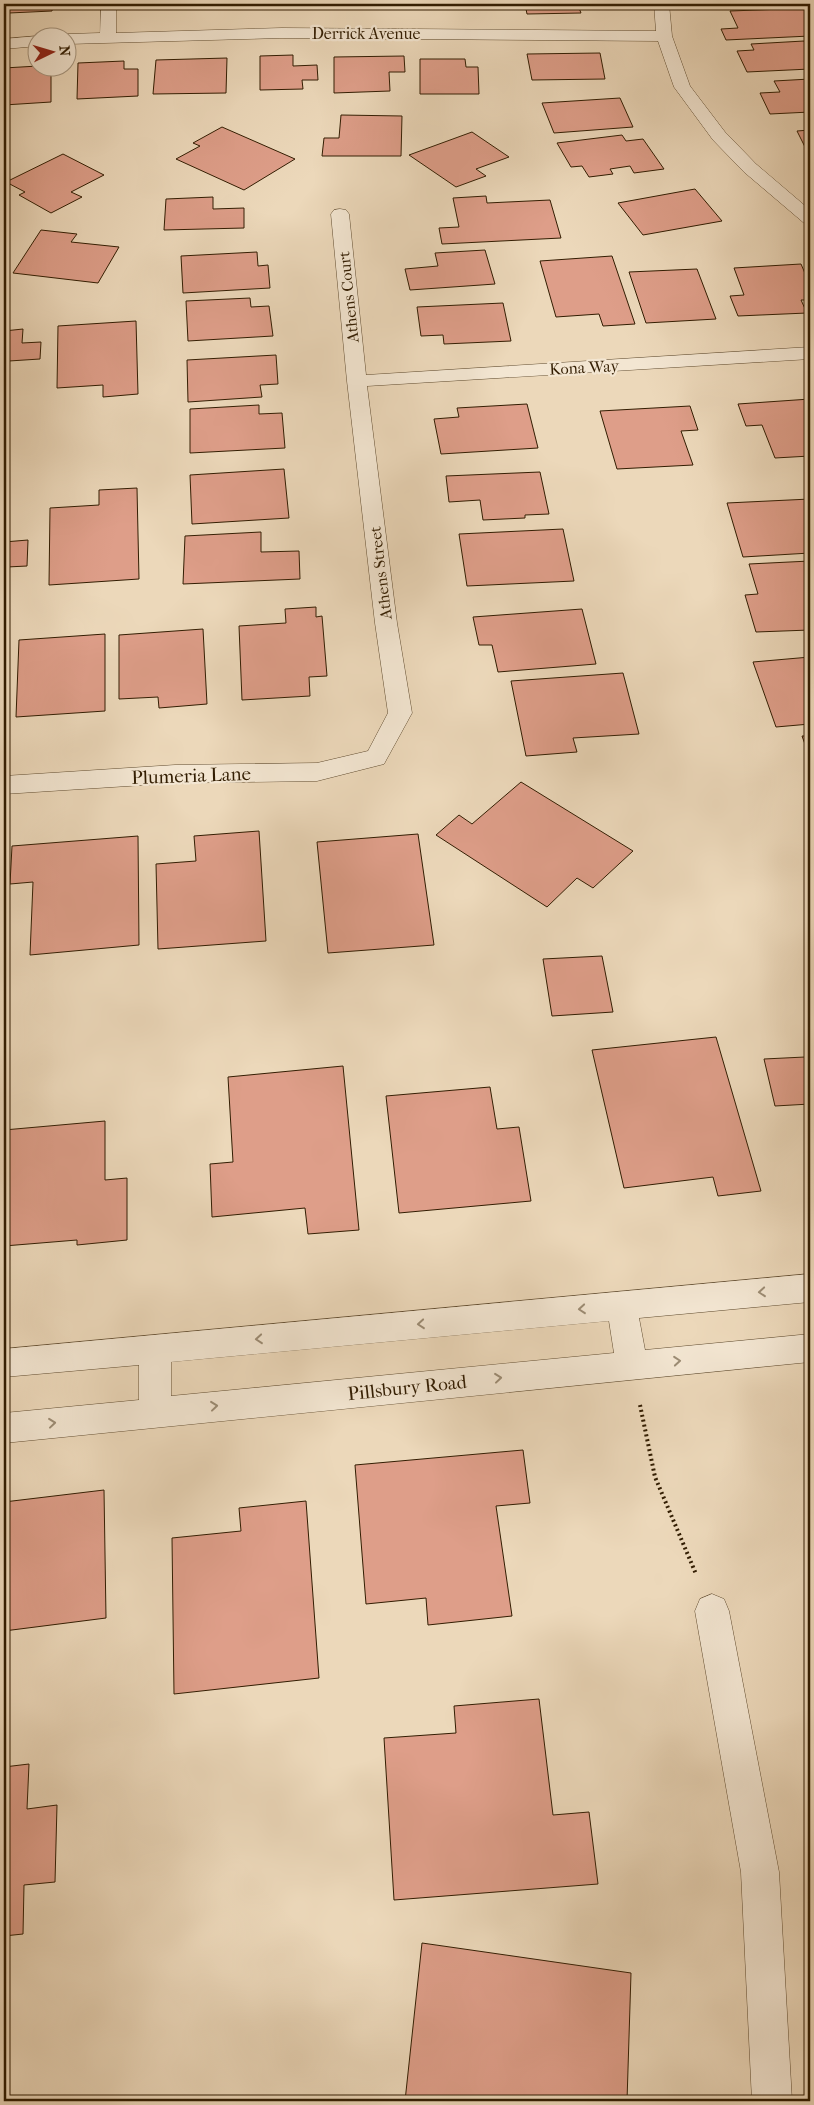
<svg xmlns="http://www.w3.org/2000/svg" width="814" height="2105" font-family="'IM FELL French Canon',serif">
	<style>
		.building { fill: #de9e89; stroke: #321d02 }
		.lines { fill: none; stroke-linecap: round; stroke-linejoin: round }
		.minor-casing { stroke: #604c30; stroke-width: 1 }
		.path { stroke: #321d02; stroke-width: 4; stroke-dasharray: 2 3; stroke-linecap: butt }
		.minor { fill: #f3e6d2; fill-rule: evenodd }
		.oneway { stroke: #9c8c74 }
		.labels { text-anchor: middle; stroke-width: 4.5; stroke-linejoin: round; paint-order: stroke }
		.far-street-label { font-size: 16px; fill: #321d02; stroke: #f3e6d2 }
		.street-label { font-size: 19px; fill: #321d02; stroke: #f3e6d2 }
	</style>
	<rect width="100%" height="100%" fill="#ecd8ba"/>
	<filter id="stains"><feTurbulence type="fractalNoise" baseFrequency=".004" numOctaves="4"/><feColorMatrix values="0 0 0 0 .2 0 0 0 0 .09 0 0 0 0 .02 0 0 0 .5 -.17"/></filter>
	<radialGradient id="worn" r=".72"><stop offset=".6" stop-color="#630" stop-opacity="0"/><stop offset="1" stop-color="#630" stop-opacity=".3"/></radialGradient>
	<!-- building -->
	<g class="building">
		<polygon points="9,4 53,4 52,11 9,13"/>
		<polygon points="525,4 596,4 597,7 579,8 581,13 527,14"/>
		<polygon points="810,8 810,36 726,40 721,29 738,28 730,11"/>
		<polygon points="804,41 810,54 810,69 747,72 737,51 754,50 751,44"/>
		<polygon points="600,53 605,79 532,80 527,54"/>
		<polygon points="293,55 293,66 317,65 318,80 302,80 303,89 260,90 260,56"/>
		<polygon points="404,56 405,72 389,72 390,91 334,93 334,57"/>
		<polygon points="227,58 226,93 153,94 156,60"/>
		<polygon points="420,59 465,59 466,67 478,67 479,94 420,94"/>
		<polygon points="124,61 124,69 138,69 138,96 77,99 78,63"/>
		<polygon points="38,66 51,68 51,102 4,105 4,68"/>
		<polygon points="810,79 810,112 770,114 760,93 780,92 774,81"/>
		<polygon points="620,98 633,127 554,133 542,103"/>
		<polygon points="341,115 402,116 401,156 322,156 324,138 339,138"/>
		<polygon points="222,127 295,159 244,190 176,159 200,146 193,143"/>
		<polygon points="810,130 810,147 805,147 797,131"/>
		<polygon points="472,132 509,157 476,169 486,176 456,187 409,155"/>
		<polygon points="622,135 626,141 643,139 664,169 634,173 630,166 610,169 613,174 589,177 582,166 571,167 557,143"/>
		<polygon points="63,154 104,175 71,192 82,197 51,213 19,195 25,192 6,182"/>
		<polygon points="695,189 722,221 643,235 618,203"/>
		<polygon points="486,196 487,203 550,200 561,238 442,244 439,228 459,227 453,198"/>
		<polygon points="213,197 213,209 244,208 244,228 164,230 166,199"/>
		<polygon points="41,230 77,234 71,242 119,247 98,283 13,273"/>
		<polygon points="485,250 495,284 410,290 405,269 438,266 435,253"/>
		<polygon points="257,252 258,266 268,265 270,288 183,293 181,256"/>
		<polygon points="612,256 635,324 603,326 599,314 556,317 540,261"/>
		<polygon points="801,264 810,285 810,300 801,300 807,313 738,316 730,296 744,295 734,268"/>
		<polygon points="697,269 716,319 646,323 629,272"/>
		<polygon points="250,298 251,307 269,306 273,336 188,341 186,301"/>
		<polygon points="503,303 511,341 444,344 443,335 421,336 417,307"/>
		<polygon points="136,321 138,394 103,397 103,385 57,388 58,326"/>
		<polygon points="23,329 22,343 41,342 40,359 9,361 7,380 4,380 4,331"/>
		<polygon points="276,355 278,384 260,385 262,397 188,402 187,360"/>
		<polygon points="810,399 810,456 775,458 762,425 746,426 738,404"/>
		<polygon points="527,404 538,448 441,454 434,419 459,417 457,408"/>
		<polygon points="259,405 259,414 282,413 285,448 190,453 190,409"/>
		<polygon points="690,406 698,430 681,431 693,465 617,469 600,411"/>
		<polygon points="284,469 289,518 192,524 190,475"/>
		<polygon points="540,472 549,514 525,515 525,518 483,520 480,500 449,502 446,476"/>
		<polygon points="137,488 139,579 49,585 50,508 99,505 99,490"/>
		<polygon points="810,499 810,553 743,557 727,503"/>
		<polygon points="563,529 574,581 467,586 459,534"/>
		<polygon points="261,532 261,552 299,551 300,579 183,584 185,536"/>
		<polygon points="28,540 27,566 7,567 6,585 4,585 4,542"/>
		<polygon points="810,561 810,630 756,632 745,595 758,594 749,564"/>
		<polygon points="316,607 316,617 322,616 327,676 309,677 310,696 242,700 239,626 286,623 285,609"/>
		<polygon points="582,609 596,664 498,672 492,645 479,645 473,617"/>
		<polygon points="203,629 207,704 159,708 158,697 119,699 119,635"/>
		<polygon points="105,634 105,711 16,717 19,640"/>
		<polygon points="810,657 810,724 776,727 753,662"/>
		<polygon points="623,673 639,734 573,738 577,752 526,756 511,681"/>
		<polygon points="802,736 810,736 810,758"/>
		<polygon points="521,782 633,851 593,888 577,878 547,907 436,835 459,815 472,824"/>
		<polygon points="259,831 266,941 158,949 156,864 196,861 194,836"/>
		<polygon points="418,834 434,945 328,953 317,842"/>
		<polygon points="138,836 139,945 30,955 33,882 10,884 12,846"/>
		<polygon points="602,956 613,1012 552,1016 543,959"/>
		<polygon points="716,1037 761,1191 718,1196 713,1177 624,1188 592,1050"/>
		<polygon points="805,1057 810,1080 810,1104 775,1106 764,1059"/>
		<polygon points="343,1066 359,1230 308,1234 305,1208 212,1217 210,1164 233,1162 228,1077"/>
		<polygon points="490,1087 497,1129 519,1127 531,1201 399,1213 386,1096"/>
		<polygon points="105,1121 105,1180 127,1178 127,1240 77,1245 77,1240 4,1246 4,1130"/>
		<polygon points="523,1450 530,1503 496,1506 512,1616 428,1625 426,1598 366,1604 355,1465"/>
		<polygon points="104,1490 106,1618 4,1631 4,1502"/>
		<polygon points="306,1501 319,1678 174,1694 172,1538 241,1531 239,1508"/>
		<polygon points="539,1699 553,1815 589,1812 598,1884 394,1900 384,1738 456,1733 454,1706"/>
		<polygon points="29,1764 27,1809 57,1805 55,1882 24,1885 23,1934 4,1936 4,1767"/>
		<polygon points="422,1943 631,1973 627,2101 405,2101"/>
	</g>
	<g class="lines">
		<defs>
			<g id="minor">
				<polygon points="101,4 116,4 116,33 282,28 656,31 654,4 669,4 672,36 690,86 725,132 756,164 810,210 810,224 804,223 744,172 713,140 674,87 658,41 282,38 68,44 68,38 61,38 68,34 100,33"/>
				<polygon points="38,36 43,38 38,38 38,46 4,49 4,39"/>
				<polygon points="340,209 346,210 349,214 366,375 810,347 810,359 367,386 397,623 412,713 384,764 317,781 175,783 4,794 4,776 175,765 317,763 368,751 388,713 375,623 347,381 331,214 334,210"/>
				<path d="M810,1274V1302L639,1318L645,1350L810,1334V1362L4,1443V1413L139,1400V1365L4,1377V1349ZM609,1321L614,1353L171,1396V1362Z"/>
				<polygon points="712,1594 724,1599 729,1611 779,1872 792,2101 752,2101 741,1872 695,1611 700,1599"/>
			</g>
		</defs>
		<!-- minor casing -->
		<use href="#minor" class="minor-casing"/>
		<!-- path -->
		<polyline class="path" points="640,1405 655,1477 696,1574"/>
		<!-- minor -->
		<use href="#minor" class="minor"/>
	</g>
	<!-- one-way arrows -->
	<defs><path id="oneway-chevron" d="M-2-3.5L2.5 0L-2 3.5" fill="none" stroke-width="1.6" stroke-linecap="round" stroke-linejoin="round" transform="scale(1.25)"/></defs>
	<g class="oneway">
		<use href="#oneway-chevron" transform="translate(762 1292) rotate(175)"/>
		<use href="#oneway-chevron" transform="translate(582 1309) rotate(175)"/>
		<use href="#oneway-chevron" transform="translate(421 1324) rotate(175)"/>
		<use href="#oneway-chevron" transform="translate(259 1339) rotate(175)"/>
		<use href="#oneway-chevron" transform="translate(677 1361) rotate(-5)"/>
		<use href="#oneway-chevron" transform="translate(498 1378) rotate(-6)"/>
		<use href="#oneway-chevron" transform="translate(214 1406) rotate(-6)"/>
		<use href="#oneway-chevron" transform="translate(52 1423) rotate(-6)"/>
	</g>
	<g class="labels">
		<!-- far-street labels -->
		<g class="far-street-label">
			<text x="366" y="39">Derrick Avenue</text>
			<text transform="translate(348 297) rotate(-96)" y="6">Athens Court</text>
			<text transform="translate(584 367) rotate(-3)" y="6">Kona Way</text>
			<text transform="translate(380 573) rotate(-97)" y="6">Athens Street</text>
		</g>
		<!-- street labels -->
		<g class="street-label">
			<text transform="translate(191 775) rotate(-2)" y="7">Plumeria Lane</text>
			<text transform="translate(407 1387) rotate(-6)" y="7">Pillsbury Road</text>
		</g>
	</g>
	<!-- margin -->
	<rect width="814" height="2105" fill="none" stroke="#ecd8ba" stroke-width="20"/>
	<rect x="5" y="5" width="804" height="2095" fill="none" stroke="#321d02" stroke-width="2.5"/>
	<rect x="10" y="10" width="794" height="2085" fill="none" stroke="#321d02"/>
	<!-- north arrow -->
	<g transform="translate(52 52) rotate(85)"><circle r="24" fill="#f3e6d2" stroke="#a6967f"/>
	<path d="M0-4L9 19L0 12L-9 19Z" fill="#8f2418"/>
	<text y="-8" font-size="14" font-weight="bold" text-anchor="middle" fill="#321d02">N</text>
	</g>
	<rect width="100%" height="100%" filter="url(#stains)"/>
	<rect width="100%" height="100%" fill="url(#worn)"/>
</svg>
